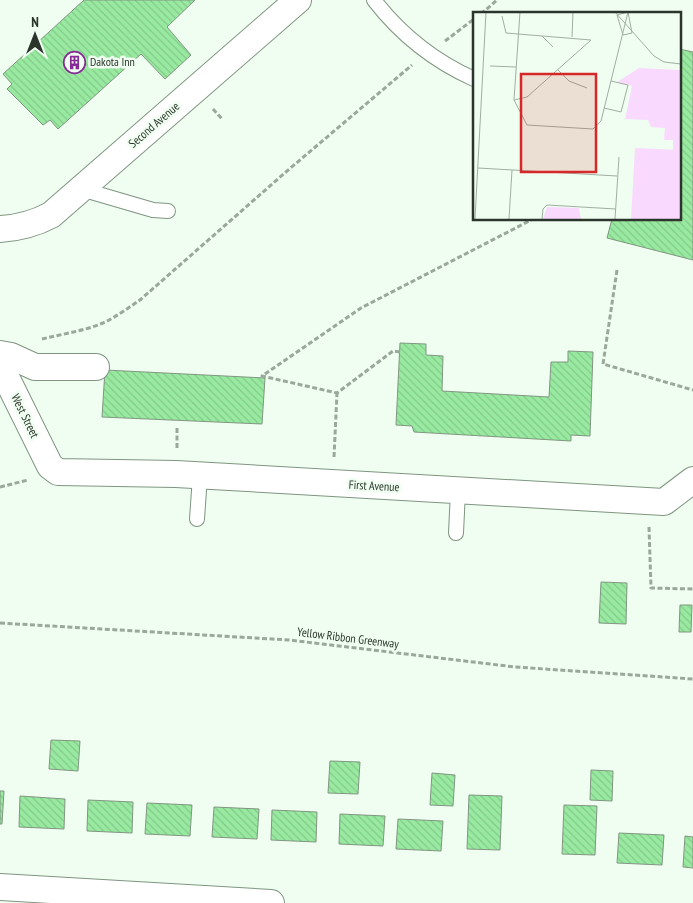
<svg xmlns="http://www.w3.org/2000/svg" width="693" height="903" font-family="'PT Sans Narrow',sans-serif">
	<style>
		.building { fill: url(#building-back-hatch); stroke: #809681 }
		.lines { fill: none; stroke-linecap: round; stroke-linejoin: round }
		.lane-casing { stroke: #7f9580; stroke-width: 16 }
		.street-casing { stroke: #7f9580; stroke-width: 28 }
		.path { stroke: #9aa79b; stroke-width: 3; stroke-dasharray: 5 2.5; stroke-linecap: butt }
		.lane { stroke: #fff; stroke-width: 14 }
		.street { stroke: #fff; stroke-width: 26 }
		.labels { text-anchor: middle; stroke-width: 5; stroke-linejoin: round; paint-order: stroke }
		.poi-label { font-size: 12px; fill: #2c352c; stroke: #effef0; text-anchor: start }
		.street-label { font-size: 12px; fill: #2c352c; stroke: #effef0 }
		.inset-road { fill: none; stroke: #a1aea2; stroke-width: 1 }
		.view { fill: #d62828; fill-opacity: 0.15; stroke: #d62828; stroke-width: 2.5 }
		.inset-edge { fill: none; stroke: #2c352c; stroke-width: 2.5 }
	</style>
	<defs>
		<pattern id="building-back-hatch" width="6" height="6" patternUnits="userSpaceOnUse" patternTransform="scale(1.25)"><rect width="6" height="6" fill="#99eaa1"/><path d="M-1 5l2 2M0 0l6 6M5-1l2 2" fill="none" stroke="#84c98b"/></pattern>
	</defs>
	<rect width="100%" height="100%" fill="#effef0"/>
	<!-- building -->
	<g class="building">
		<polygon points="84,0 195,0 167,27 191,55 165,79 141,54 58,129 50,120 43,125 7,89 12,84 3,74"/>
		<polygon points="679,49 693,52 693,260 607,238 612,219 679,219"/>
		<polygon points="400,343 426,344 426,355 443,356 442,391 549,397 551,362 568,362 568,351 593,352 590,436 571,435 571,441 414,432 412,426 396,425"/>
		<polygon points="105,370 265,378 262,424 102,417"/>
		<polygon points="601,582 627,583 626,624 599,623"/>
		<polygon points="680,605 692,605 691,632 679,632"/>
		<polygon points="51,740 80,741 78,771 49,769"/>
		<polygon points="330,761 360,762 358,794 328,793"/>
		<polygon points="591,770 613,771 612,801 590,800"/>
		<polygon points="432,773 455,775 453,806 430,805"/>
		<polygon points="0,791 4,791 2,824 0,824"/>
		<polygon points="469,795 502,796 500,850 467,849"/>
		<polygon points="20,796 65,799 64,829 19,827"/>
		<polygon points="88,800 133,802 132,833 87,831"/>
		<polygon points="147,803 192,805 190,836 145,834"/>
		<polygon points="564,805 597,806 595,855 562,854"/>
		<polygon points="214,807 259,809 257,839 212,837"/>
		<polygon points="272,810 317,812 316,842 271,840"/>
		<polygon points="340,814 385,816 383,846 339,844"/>
		<polygon points="398,819 443,821 441,851 396,849"/>
		<polygon points="619,833 664,835 662,865 617,863"/>
		<polygon points="685,836 693,837 693,868 683,867"/>
	</g>
	<g class="lines">
		<defs>
			<g id="lane">
				<path d="M374,0C401,35 434,61 474,79"/>
				<polyline points="81,189 153,210 168,211"/>
				<polyline points="197,519 200,476"/>
				<polyline points="456,533 458,491"/>
			</g>
			<g id="street">
				<path d="M0,229C19,228 34,224 51,215L298,0"/>
				<polyline points="0,354 11,356 35,367 96,367"/>
				<polyline points="0,365 50,466 58,472 176,474 664,502 693,480"/>
				<polyline points="0,887 271,903"/>
			</g>
		</defs>
		<!-- lane casing -->
		<use href="#lane" class="lane-casing"/>
		<!-- street casing -->
		<use href="#street" class="street-casing"/>
		<!-- path -->
		<g class="path">
			<polyline points="481,14 497,0"/>
			<polyline points="445,41 474,19"/>
			<polyline points="213,109 222,119"/>
			<polyline points="617,270 603,364 693,390"/>
			<path d="M42,339C62,334 84,331 103,323C116,317 128,308 140,300L287,171L412,65"/>
			<polyline points="400,352 393,351 337,393 262,376 361,308 533,219"/>
			<polyline points="177,448 177,428"/>
			<polyline points="334,457 337,393"/>
			<polyline points="0,487 28,480"/>
			<polyline points="649,527 651,588 693,589"/>
			<polyline points="0,623 289,640 515,667 693,679"/>
		</g>
		<!-- lane -->
		<use href="#lane" class="lane"/>
		<!-- street -->
		<use href="#street" class="street"/>
	</g>
	<!-- icons -->
	<defs>
		<symbol id="building-ring" viewBox="-11 -11 22 22"><circle r="9.5" fill="#effef0" stroke="#882b96" stroke-width="1.5"/><path d="M-4-6H4V6H1V3H-1V6H-4ZM-2.5-4.3h1.7v1.8h-1.7ZM.8-4.3h1.7v1.8H.8ZM-2.5-1h1.7V.8h-1.7ZM.8-1h1.7V.8H.8Z" fill="#882b96"/></symbol>
	</defs>
	<g fill-rule="evenodd">
		<use href="#building-ring" x="62" y="50" width="25" height="25"/>
	</g>
	<g class="labels">
		<!-- poi labels -->
		<g class="poi-label">
			<text x="90" y="66">Dakota Inn</text>
		</g>
		<!-- street labels -->
		<g class="street-label">
			<text transform="translate(154 125) rotate(-41)" y="4">Second Avenue</text>
			<text transform="translate(25 416) rotate(64)" y="4">West Street</text>
			<text transform="translate(374 486) rotate(3)" y="4">First Avenue</text>
			<text transform="translate(348 638) rotate(7)" y="4">Yellow Ribbon Greenway</text>
		</g>
	</g>
	<!-- overview -->
	<g transform="translate(473 12)">
		<rect width="208" height="208" fill="#effef0"/>
		<path d="M166,56L207,58V138H200V128H191L192,116L178,115L175,108L152,107L159,74L144,70Z" fill="#fad9ff"/>
		<path d="M162,136L207,138V207H158ZM74,195L106,196L108,207H70Z" fill="#fad9ff"/>
		<path class="inset-road" d="M47,0L41,88L54,113L120,117L128,109L155,0M142,0L181,44L191,50L208,52M155,0L159,21L150,23L144,3ZM29,4L33,21L118,28L54,85L41,88M69,24L80,35M99,25L100,0M17,54L43,55M85,58L96,69L114,76M131,96L148,100L155,73L138,69M5,156L144,164M2,207L13,0M36,207L39,158M69,207L70,197L74,193L143,197M142,207L146,145"/>
		<path class="view" d="M48,62H123V160H48Z"/>
		<rect width="208" height="208" class="inset-edge"/>
	</g>
	<!-- north arrow -->
	<g transform="translate(35 35)" stroke="#effef0" stroke-width="4" paint-order="stroke">
	<path d="M0-4L9 19L0 12L-9 19Z" fill="#2c352c"/>
	<text y="-8" font-size="14" font-weight="bold" text-anchor="middle" fill="#2c352c">N</text>
	</g>
</svg>
